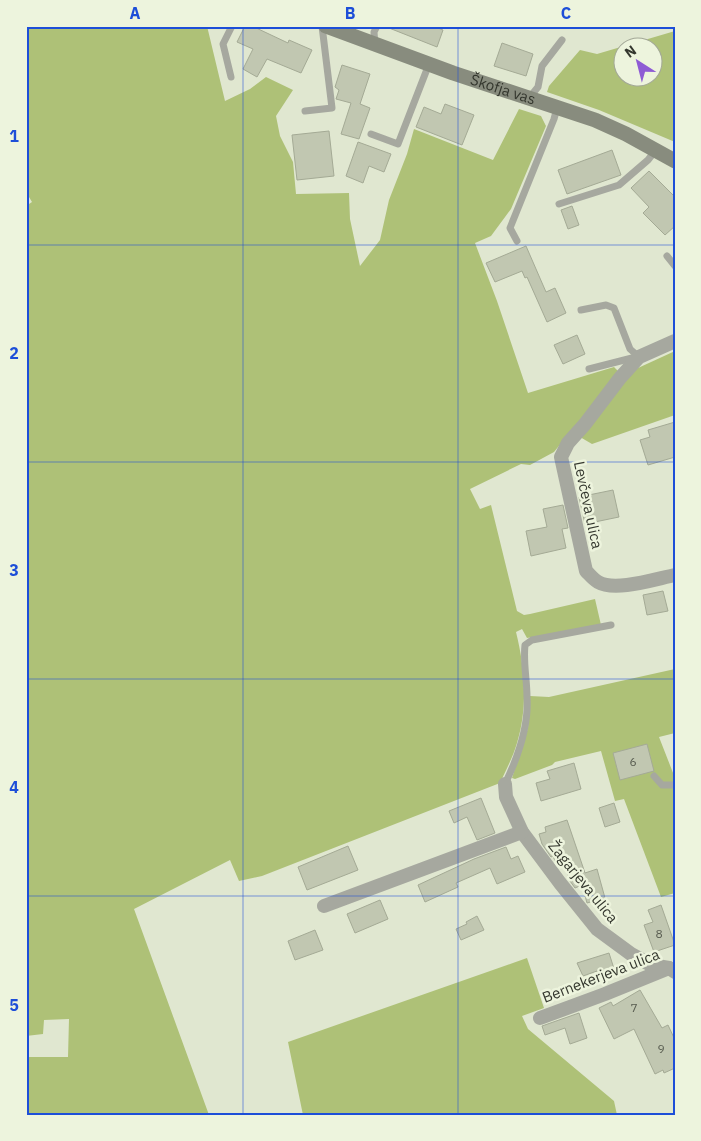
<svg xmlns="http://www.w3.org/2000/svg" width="701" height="1141" font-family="'IBM Plex Sans',sans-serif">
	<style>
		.green { fill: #aec177; fill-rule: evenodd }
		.building { fill: #c1c7b1; stroke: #a4aa95 }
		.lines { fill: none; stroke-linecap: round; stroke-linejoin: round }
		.lane { stroke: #a6a89f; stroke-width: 7 }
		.street { stroke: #a6a89f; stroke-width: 14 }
		.secondary { stroke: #888c7e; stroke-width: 15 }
		.grid { fill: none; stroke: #1d4ed8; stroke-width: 1; stroke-opacity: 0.55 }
		.labels { text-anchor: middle; stroke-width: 5; stroke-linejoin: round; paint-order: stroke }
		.number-label { font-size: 12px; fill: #575b4f }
		.street-label { font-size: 15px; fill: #34372e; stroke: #edf4dd }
		.neatline { fill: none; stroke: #1d4ed8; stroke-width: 2 }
		.grid-label { font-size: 16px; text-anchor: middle; font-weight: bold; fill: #1d4ed8 }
	</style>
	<rect width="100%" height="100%" fill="#e0e7d0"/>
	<!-- green -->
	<g class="green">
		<path d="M26,26H207L225,101L250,89L266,77L293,90L276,116L280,136L293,162L296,194L349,193L350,219L360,266L380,240L389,200L407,154L414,129L493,160L519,109L541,116L546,126L511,209L491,236L475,243L497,301L528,393L614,367L619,372L554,452L530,465L521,464L470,489L480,509L491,505L517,611L524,615L530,614L595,599L601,625L527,638L522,629L516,632C525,668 528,707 517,743C513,757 506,770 500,783L262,876L239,881L230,860L134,909L209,1115H26V1057H68L69,1019L44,1020L43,1034L26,1036V206L32,202L26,192Z"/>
		<path d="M675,31V142L599,110L547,92L549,86L580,50L597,54ZM624,48H654V78H624Z"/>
		<polygon points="675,351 675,415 592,444 580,437 621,383 638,368"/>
		<polygon points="675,669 675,733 659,737 675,778 675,893 661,897 624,799 615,801 601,751 555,762 552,765 515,779 512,778 528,728 530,696 549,697"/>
		<polygon points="527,958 544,1008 522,1016 528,1029 614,1101 617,1115 303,1115 288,1042"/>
	</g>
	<!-- building -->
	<g class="building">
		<polygon points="245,26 252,26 288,43 289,40 312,50 301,73 267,59 257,77 243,69 253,49 237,42"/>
		<polygon points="384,26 433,26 443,30 437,47"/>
		<polygon points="502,43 533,54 526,76 494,66"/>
		<polygon points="342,65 370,74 360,104 370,108 359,139 341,134 351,103 336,99 339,90 335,87"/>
		<polygon points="445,104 474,115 462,145 416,127 424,107 441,114"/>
		<polygon points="329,131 334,176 297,180 292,135"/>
		<polygon points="358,142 391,154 384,172 369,166 363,183 346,176"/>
		<polygon points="612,150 621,175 567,194 558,170"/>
		<polygon points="649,171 675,197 675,226 665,235 643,213 649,207 631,188"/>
		<polygon points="572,206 579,225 568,229 561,210"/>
		<polygon points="526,246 546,292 555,288 566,313 547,322 527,277 525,278 522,271 495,282 486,263"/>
		<polygon points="577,335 585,354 563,364 554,345"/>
		<polygon points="675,422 675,457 648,465 640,440 650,437 648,430"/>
		<polygon points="613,490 619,517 585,524 579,497"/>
		<polygon points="563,505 568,528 562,529 566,548 531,556 526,531 547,527 543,509"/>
		<polygon points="663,591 668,611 647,615 643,595"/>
		<polygon points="647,744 654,771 620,780 613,753"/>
		<polygon points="574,763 581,789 541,801 536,783 550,779 547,771"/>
		<polygon points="481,798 495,833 477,840 467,817 454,823 449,811"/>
		<polygon points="614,803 620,822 605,827 599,808"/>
		<polygon points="567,820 585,873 597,869 605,898 587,903 582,885 575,888 570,881 563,858 555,861 553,856 551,857 542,844 539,834 546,832 545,827"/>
		<polygon points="348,846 358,870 307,890 298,867"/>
		<polygon points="506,847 511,859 518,856 525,872 497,884 490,868 456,883 458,887 425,902 418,885 474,859"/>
		<polygon points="380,900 388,919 355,933 347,914"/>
		<polygon points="661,905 675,945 654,952 644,925 653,922 648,910"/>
		<polygon points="477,916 484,930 461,940 456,929 467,924 466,922"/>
		<polygon points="315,930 323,950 295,960 288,941"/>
		<polygon points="609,953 616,975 600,980 597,971 583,976 577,963"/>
		<polygon points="640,990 662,1028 668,1025 675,1040 675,1068 664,1073 663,1070 655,1074 634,1029 614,1039 599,1008 611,1002 613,1006"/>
		<polygon points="579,1013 587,1038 570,1044 565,1028 545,1035 542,1026"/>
	</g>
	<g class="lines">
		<!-- lane -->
		<g class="lane">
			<polyline points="375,45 374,32 377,26"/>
			<polyline points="231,77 223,44 232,26"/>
			<polyline points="529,98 538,87 542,66 562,40"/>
			<polyline points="305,111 332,108 322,26"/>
			<polyline points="371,134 398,144 429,64"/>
			<polyline points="559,204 619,185 648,160 655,151"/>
			<polyline points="517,241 510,228 554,119 557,108"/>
			<polyline points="667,256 675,266"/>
			<polyline points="581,310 606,305 614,308 630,349 639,357"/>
			<polyline points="589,369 636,357"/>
			<polyline points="654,776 662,785 675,785"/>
			<path d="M505,784C518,757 529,726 527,697C527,680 523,662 525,645L532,640L611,625"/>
		</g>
		<!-- street -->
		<g class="street">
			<path d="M675,341L639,357L620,378L585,424L568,443L561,457L586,571C590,575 593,579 598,582C615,592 655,579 675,575"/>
			<polyline points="505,784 506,797 522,832 560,883 597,929 631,954 651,965 669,968 675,972"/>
			<polyline points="324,906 522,832"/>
			<polyline points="540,1018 605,994 669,968"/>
		</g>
		<!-- secondary -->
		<path class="secondary" id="s1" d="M326,26L453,73L595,120L626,134L675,161"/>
	</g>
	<!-- grid -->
	<path class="grid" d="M243,26V1115M458,26V1115M26,245H675M26,462H675M26,679H675M26,896H675"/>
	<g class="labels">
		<!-- number labels -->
		<g class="number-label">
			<text x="633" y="766">6</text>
			<text x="659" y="938">8</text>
			<text x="634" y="1012">7</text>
			<text x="661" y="1053">9</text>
		</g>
		<!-- street labels -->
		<g class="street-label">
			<text dy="5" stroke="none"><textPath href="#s1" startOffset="188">Škofja vas</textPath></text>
			<text transform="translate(588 505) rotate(78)" y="5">Levčeva ulica</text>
			<text transform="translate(583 882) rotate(51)" y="5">Žagarjeva ulica</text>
			<text transform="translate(601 976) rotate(-21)" y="5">Bernekerjeva ulica</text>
		</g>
	</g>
	<!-- border -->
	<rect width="701" height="1141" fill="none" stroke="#edf4dd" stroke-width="55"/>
	<!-- north arrow -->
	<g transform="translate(638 62) rotate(324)"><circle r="24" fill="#edf4dd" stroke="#a3a897"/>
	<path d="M0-4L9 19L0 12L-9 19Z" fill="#8e5bd4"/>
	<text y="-8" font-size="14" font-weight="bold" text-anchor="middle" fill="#34372e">N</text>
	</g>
	<rect x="28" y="28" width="646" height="1086" class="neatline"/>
	<g class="grid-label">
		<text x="135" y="19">A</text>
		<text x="350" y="19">B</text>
		<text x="566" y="19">C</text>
		<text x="14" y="142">1</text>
		<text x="14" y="359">2</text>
		<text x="14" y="576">3</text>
		<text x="14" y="793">4</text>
		<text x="14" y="1011">5</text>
	</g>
</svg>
